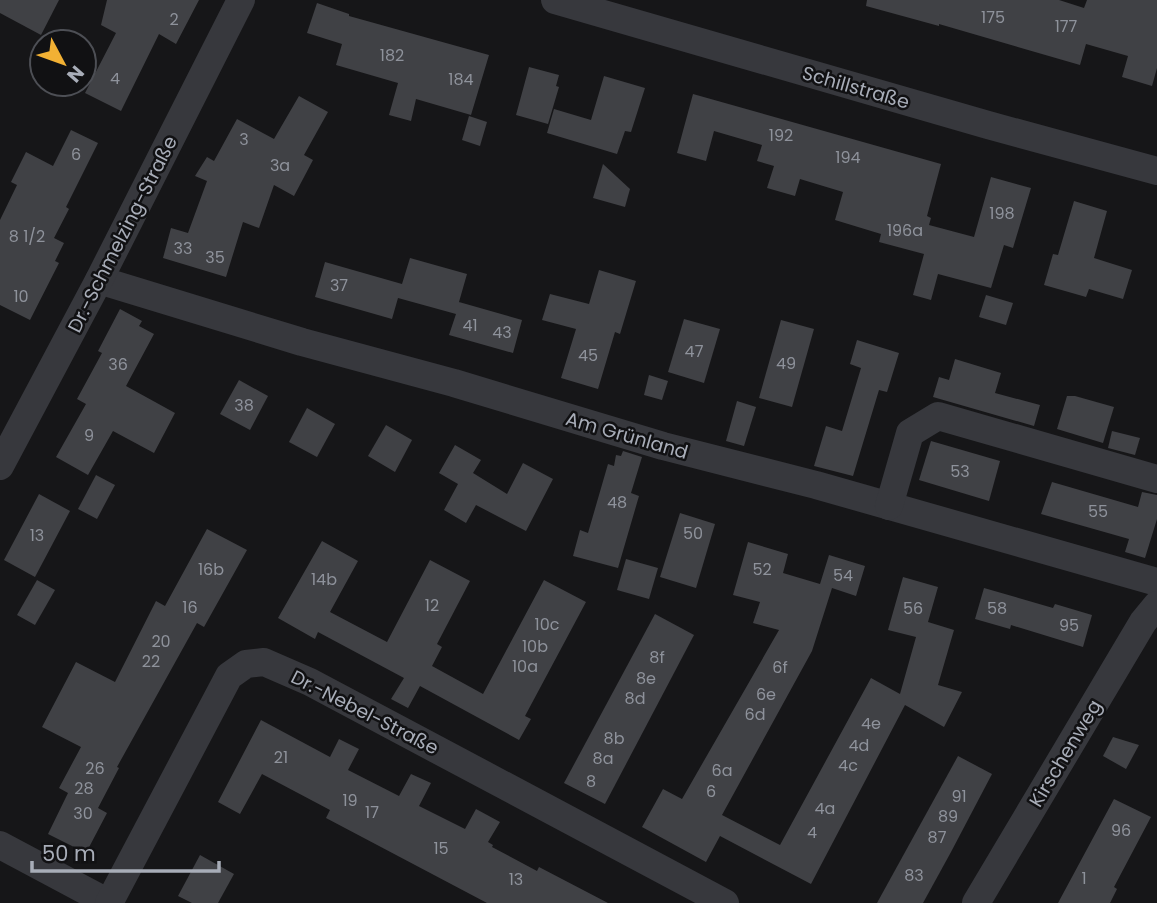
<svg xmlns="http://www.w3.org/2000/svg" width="1157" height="903" font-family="Poppins,sans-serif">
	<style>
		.building { fill: #404145 }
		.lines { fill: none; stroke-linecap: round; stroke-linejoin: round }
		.minor { stroke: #37383d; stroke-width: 28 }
		.labels { text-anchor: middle; stroke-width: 5; stroke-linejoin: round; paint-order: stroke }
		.number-label { font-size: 16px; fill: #8e929b }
		.street-label { font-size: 19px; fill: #a8adb8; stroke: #111113 }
	</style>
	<rect width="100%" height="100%" fill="#161618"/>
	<!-- building -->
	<g class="building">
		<polygon points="0,0 59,0 41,35 0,13"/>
		<polygon points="107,0 199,0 176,44 159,34 121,111 85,93 116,33 101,25"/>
		<polygon points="867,0 1059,0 1084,8 1087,0 1157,0 1157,68 1152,86 1122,77 1128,56 1086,44 1080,65 939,24 939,26 866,6"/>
		<polygon points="317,3 349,14 349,16 489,55 471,115 416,99 411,121 389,115 398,83 336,65 342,44 307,33"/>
		<polygon points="529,67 559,75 556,86 559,87 548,124 516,115"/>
		<polygon points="604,76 645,88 631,132 625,131 617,154 547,133 554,109 591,120"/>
		<polygon points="693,94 941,164 927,216 931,218 929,225 974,237 991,177 1031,188 1013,248 1004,245 991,288 938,274 931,300 913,295 924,254 879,242 881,234 835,220 843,192 800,179 795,196 767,188 774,166 757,161 762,145 714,131 706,161 677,153"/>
		<polygon points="299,96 328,112 304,155 313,160 294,196 274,185 259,228 243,222 226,277 163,258 171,228 188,233 207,181 195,176 207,157 214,161 237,119 274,139"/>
		<polygon points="469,116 487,122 480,146 462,140"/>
		<polygon points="71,130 98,143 66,207 69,209 54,238 64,243 55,261 59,263 30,320 0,305 0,220 17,185 11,182 26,152 53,166"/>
		<polygon points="603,164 630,189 625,207 593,198"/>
		<polygon points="1074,201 1107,211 1094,258 1132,270 1123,299 1089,289 1086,297 1044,285 1053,254 1058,255"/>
		<polygon points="410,258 467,274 457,309 459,302 522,320 513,353 449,335 456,314 398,298 392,319 315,297 325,262 402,284"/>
		<polygon points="599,270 636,281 620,334 615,332 598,389 561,378 576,329 542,320 550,294 589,304"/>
		<polygon points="986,295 1013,303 1006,325 979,317"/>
		<polygon points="120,309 142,321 139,326 154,334 126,386 175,413 154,453 113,431 88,475 56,457 86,404 77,399 102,353 98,351"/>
		<polygon points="684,319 720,329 704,383 668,372"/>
		<polygon points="781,320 814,329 792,407 759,398"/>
		<polygon points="857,340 899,353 887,392 879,390 853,476 814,466 826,426 842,431 861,368 850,364"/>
		<polygon points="955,359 1001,373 995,393 1040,405 1034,426 933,397 939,377 949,380"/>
		<polygon points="649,375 668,381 662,400 644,395"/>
		<polygon points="239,380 268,396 250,430 220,414"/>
		<polygon points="1067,396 1075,396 1114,407 1103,443 1057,429"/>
		<polygon points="737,401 756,407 744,446 726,441"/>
		<polygon points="307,408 335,424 317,457 289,442"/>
		<polygon points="386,425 412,440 395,472 368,456"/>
		<polygon points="1112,431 1140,438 1135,455 1108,448"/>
		<polygon points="931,441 1000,461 989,501 919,480"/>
		<polygon points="455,445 481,460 473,473 507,494 523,463 553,479 526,531 476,505 466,523 444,510 458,484 439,473"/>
		<polygon points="623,451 642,457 631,493 639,496 618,568 573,556 580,530 588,533 608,464 614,466 616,455 621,456"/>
		<polygon points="96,475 115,485 97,519 78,509"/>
		<polygon points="1052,482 1138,507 1142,492 1157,495 1157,519 1145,558 1125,552 1129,539 1041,514"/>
		<polygon points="39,494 70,511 35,577 4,560"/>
		<polygon points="680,513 715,524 696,588 660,577"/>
		<polygon points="207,529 247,550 204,627 197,623 117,767 119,768 98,808 107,813 86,853 48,834 68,793 59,788 81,747 42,727 76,662 115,682 156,601 165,606"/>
		<polygon points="322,541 358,561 330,612 387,642 430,560 470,581 437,644 442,647 432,666 483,694 544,580 586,602 525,716 531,719 519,740 420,686 408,708 391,699 404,678 318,632 315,639 278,618"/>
		<polygon points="748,542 788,554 783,573 820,584 829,555 865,566 856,596 832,588 812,651 722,815 780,845 871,678 900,694 916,637 888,630 903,577 938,587 928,622 954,630 938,685 962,692 944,727 905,705 811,884 720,836 706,862 642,827 663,789 682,799 779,630 753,623 760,602 733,595"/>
		<polygon points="626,559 658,568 649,599 617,590"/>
		<polygon points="37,580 55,590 35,625 17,615"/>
		<polygon points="984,588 1053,608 1055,604 1092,615 1083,647 1011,625 1010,629 975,619"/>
		<polygon points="655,614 694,635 605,804 564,783"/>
		<polygon points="261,720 330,757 339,739 359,749 348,770 399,796 411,774 431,783 419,806 465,829 476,809 500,822 488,842 493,845 492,847 537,871 539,867 608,903 487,903 326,818 330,810 262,774 240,814 218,802"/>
		<polygon points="1113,737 1139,745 1126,769 1103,756"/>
		<polygon points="958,756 992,774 951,852 923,903 877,903"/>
		<polygon points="1114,799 1151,817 1114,887 1117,889 1110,903 1058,903"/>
		<polygon points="200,855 234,874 218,903 192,903 178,896"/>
	</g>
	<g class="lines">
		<!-- minor -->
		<g class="minor">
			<polyline points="555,0 988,125 1157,171"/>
			<polyline points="99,280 302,342 454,383 663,446 816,485 1157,582"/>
			<polyline points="0,466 99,280 241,0"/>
			<polyline points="889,506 910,433 938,416 1157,479"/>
			<polyline points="0,845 109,903"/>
			<polyline points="109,903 229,676 246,664 264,662 310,682 725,903"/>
			<polyline points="976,903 1143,622 1157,605"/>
		</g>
	</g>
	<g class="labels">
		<!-- number labels -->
		<g class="number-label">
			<text x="993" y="23">175</text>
			<text x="174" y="25">2</text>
			<text x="1066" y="32">177</text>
			<text x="392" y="61">182</text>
			<text x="115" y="84">4</text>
			<text x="461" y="85">184</text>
			<text x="781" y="141">192</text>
			<text x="244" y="145">3</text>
			<text x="76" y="160">6</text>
			<text x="848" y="163">194</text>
			<text x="280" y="171">3a</text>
			<text x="1002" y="219">198</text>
			<text x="905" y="236">196a</text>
			<text x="27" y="242">8 1/2</text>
			<text x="183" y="254">33</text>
			<text x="215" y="263">35</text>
			<text x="339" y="291">37</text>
			<text x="21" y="302">10</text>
			<text x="470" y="331">41</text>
			<text x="502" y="338">43</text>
			<text x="694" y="357">47</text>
			<text x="588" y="361">45</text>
			<text x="786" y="369">49</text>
			<text x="118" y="370">36</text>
			<text x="244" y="411">38</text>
			<text x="89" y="441">9</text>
			<text x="960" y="477">53</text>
			<text x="617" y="508">48</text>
			<text x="1098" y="517">55</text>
			<text x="693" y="539">50</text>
			<text x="37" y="541">13</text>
			<text x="211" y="575">16b</text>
			<text x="762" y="575">52</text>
			<text x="843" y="581">54</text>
			<text x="324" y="585">14b</text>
			<text x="432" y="611">12</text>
			<text x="190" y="613">16</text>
			<text x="913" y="614">56</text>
			<text x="997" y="614">58</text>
			<text x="547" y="630">10c</text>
			<text x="1069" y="631">95</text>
			<text x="161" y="647">20</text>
			<text x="535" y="652">10b</text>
			<text x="657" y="663">8f</text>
			<text x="151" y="667">22</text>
			<text x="525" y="672">10a</text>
			<text x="780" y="673">6f</text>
			<text x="646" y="684">8e</text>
			<text x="766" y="700">6e</text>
			<text x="635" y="704">8d</text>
			<text x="755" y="720">6d</text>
			<text x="871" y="729">4e</text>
			<text x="614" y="744">8b</text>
			<text x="859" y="751">4d</text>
			<text x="281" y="763">21</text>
			<text x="603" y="764">8a</text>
			<text x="848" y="771">4c</text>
			<text x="95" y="774">26</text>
			<text x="722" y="776">6a</text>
			<text x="591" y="787">8</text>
			<text x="84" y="794">28</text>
			<text x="711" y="797">6</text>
			<text x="959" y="802">91</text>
			<text x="350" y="806">19</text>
			<text x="825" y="814">4a</text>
			<text x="372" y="818">17</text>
			<text x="83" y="819">30</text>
			<text x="948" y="822">89</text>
			<text x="1121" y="836">96</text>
			<text x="812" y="838">4</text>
			<text x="937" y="843">87</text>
			<text x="441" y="854">15</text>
			<text x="914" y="881">83</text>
			<text x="1084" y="884">1</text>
			<text x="516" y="885">13</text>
		</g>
		<!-- street labels -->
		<g class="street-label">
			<text transform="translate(856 87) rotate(16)" y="7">Schillstraße</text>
			<text transform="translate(122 234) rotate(-63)" y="7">Dr.-Schmelzing-Straße</text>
			<text transform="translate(627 435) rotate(16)" y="7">Am Grünland</text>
			<text transform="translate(365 712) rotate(27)" y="7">Dr.-Nebel-Straße</text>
			<text transform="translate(1065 753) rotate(-59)" y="7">Kirschenweg</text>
		</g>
	</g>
	<!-- north arrow -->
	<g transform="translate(63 63) rotate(131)"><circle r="33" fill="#111113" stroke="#4d4f55" stroke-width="2"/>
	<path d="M0-5L12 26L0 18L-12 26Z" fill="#f2b134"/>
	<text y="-10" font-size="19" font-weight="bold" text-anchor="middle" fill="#a8adb8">N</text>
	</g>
	<!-- scale -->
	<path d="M32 861v10h187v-10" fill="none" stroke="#a8adb8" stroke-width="3.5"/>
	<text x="42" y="861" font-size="21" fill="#a8adb8" stroke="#111113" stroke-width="5" paint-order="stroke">50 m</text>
</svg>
